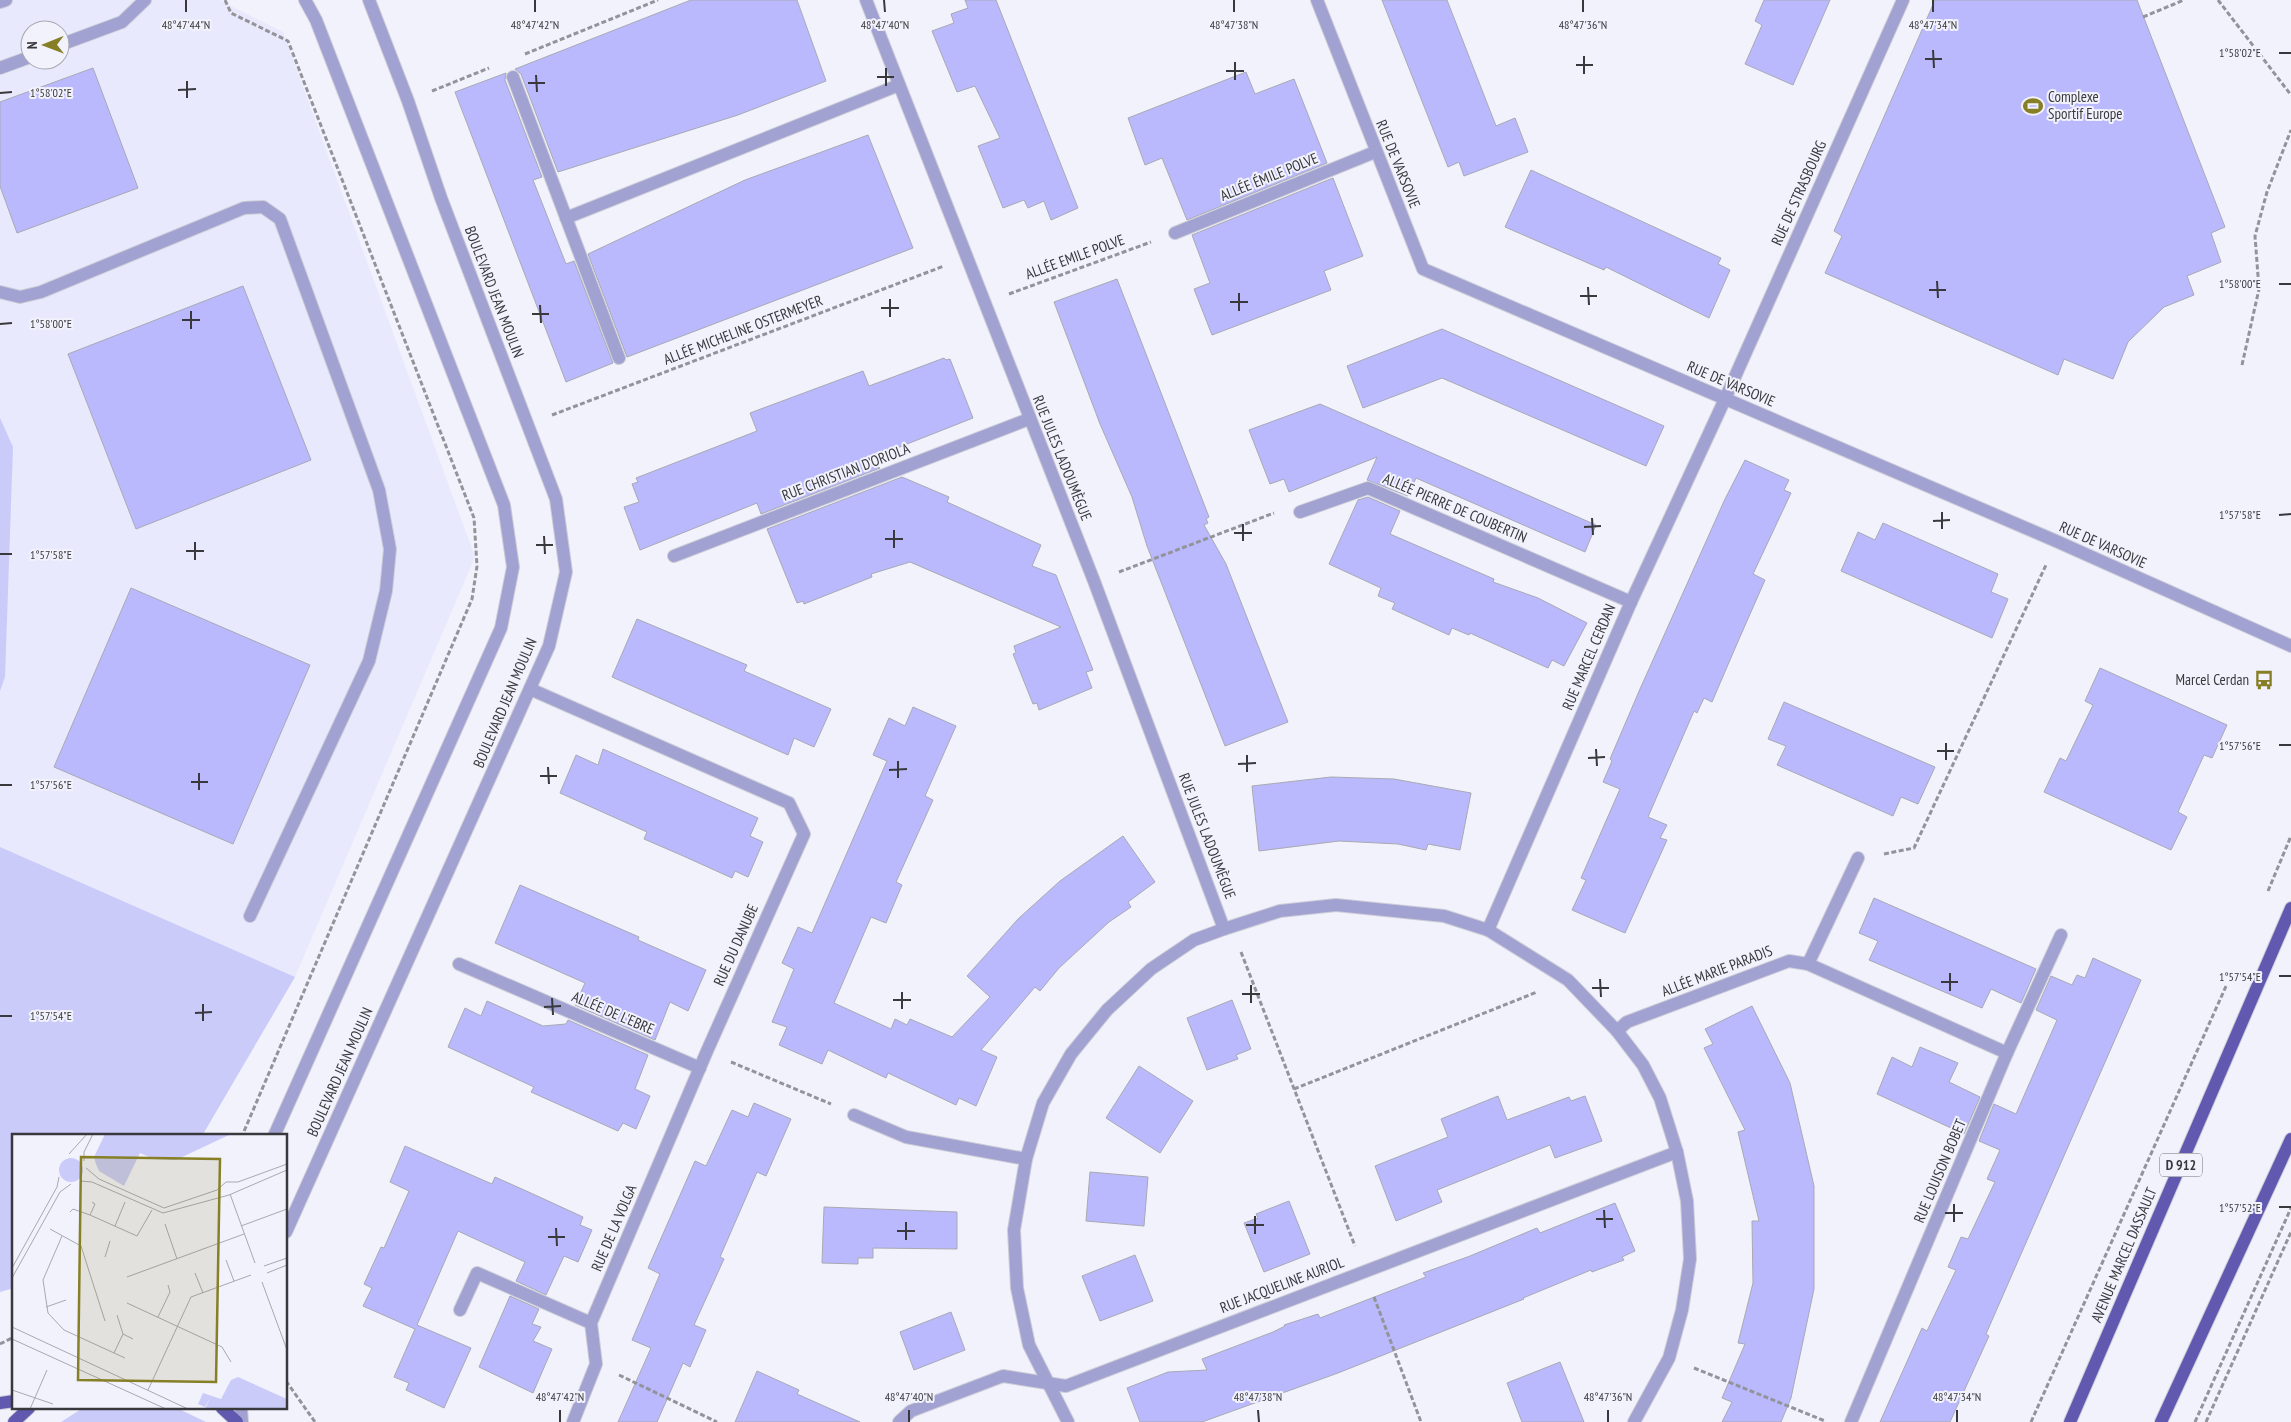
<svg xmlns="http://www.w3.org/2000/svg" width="2291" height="1422" font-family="'PT Sans Narrow',sans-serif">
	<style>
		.built { fill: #e8e9fc; fill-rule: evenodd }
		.green { fill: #cacbf9 }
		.building { fill: #bab9fe; stroke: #a8a9b3 }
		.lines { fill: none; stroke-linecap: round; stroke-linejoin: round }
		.minor-casing { stroke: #cdcdd7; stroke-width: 14 }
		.major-casing { stroke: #cdcdd7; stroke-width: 14 }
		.path { stroke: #93939a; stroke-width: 3; stroke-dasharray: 5 2.5; stroke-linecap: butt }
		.minor { stroke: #a1a1d2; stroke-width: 12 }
		.major { stroke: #6159b0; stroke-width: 12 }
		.ticks { fill: none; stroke: #39393d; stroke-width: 2 }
		.labels { text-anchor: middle; stroke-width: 4; stroke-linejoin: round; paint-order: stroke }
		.shield { fill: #f2f2fd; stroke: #707077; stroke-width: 1 }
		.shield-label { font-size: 14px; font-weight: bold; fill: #39393d }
		.poi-label { font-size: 15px; fill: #39393d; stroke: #f2f2fd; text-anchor: start }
		.street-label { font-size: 15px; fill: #39393d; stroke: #f2f2fd }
		.inset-road { fill: none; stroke: #a8a8b0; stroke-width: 1 }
		.view { fill: #867f26; fill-opacity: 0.15; stroke: #867f26; stroke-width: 2.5 }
		.inset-edge { fill: none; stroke: #39393d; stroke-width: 2.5 }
		.ticks-label { font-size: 12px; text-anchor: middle; fill: #39393d; stroke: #f2f2fd; stroke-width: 4; stroke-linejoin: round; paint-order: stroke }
	</style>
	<rect width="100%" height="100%" fill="#f2f2fd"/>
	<!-- built -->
	<path class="built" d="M0,0H219L283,32L475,557L295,977L198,1136H14L0,1267ZM30,30H60V60H30Z"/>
	<!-- green -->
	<g class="green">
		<polygon points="0,418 13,447 5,677 0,691"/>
		<polygon points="0,847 295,977 202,1136 14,1136 14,1288 0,1292"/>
		<polygon points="83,1408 177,1408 206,1422 61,1422"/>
	</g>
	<!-- building -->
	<g class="building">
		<polygon points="691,0 797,0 826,81 738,115 558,172 521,74 515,69"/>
		<polygon points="965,0 996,0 1078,208 1051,220 1044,201 1028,208 1024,200 1003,208 978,146 1000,138 975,86 957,92 932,31 954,23 951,14 968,8"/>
		<polygon points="1382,0 1447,0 1496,126 1515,118 1528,152 1464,176 1459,162 1448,167"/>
		<polygon points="1764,0 1830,0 1793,85 1745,64 1762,25 1755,21"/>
		<polygon points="1935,0 2137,0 2225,227 2211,233 2221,262 2187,276 2194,295 2164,307 2128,342 2113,379 2064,359 2058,375 1825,273 1842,236 1834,231"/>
		<polygon points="93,68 138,188 17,233 0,186 0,102"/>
		<polygon points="1246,72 1255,94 1294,79 1327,163 1187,220 1162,158 1145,165 1128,118"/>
		<polygon points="506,73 505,80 542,177 533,180 566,264 574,261 613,363 566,382 455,92"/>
		<polygon points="868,135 913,248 627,357 588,254 745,180"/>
		<polygon points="1531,170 1721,258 1718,264 1730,270 1709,318 1606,267 1604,270 1505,227"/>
		<polygon points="1333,178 1363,256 1324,271 1331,290 1212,335 1194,289 1210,283 1192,235"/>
		<polygon points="1117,279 1209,517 1206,519 1208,523 1204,525 1226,564 1288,722 1225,746 1147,546 1132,497 1100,424 1054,302"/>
		<polygon points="243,286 311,460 136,529 68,354"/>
		<polygon points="1442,329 1664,426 1646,466 1442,378 1363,408 1347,366"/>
		<polygon points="944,358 946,360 950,359 973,418 864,461 880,468 761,514 757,503 640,550 624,507 639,502 632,484 638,482 636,478 757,431 750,413 863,371 869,386"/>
		<polygon points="1320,404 1596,525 1585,552 1416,478 1408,496 1367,480 1377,457 1289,492 1284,479 1270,484 1249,430"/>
		<polygon points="1745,460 1789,480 1784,490 1791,493 1753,574 1765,580 1736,646 1712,702 1704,698 1697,713 1694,711 1648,817 1667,825 1660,838 1667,840 1625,933 1572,910 1586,880 1581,878 1620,789 1603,782 1612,761 1610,759 1640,689 1725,499"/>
		<polygon points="902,477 949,497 947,502 1041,545 1032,566 1056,575 1093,670 1086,672 1092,688 1039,710 1037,703 1033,704 1013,654 1016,653 1014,646 1061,627 910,562 871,574 872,577 804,604 803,601 797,603 767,529"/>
		<polygon points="1368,497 1400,511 1390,534 1494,579 1493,582 1538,598 1587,623 1564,666 1552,660 1548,668 1470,633 1469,635 1452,628 1449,635 1392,609 1395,603 1378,596 1381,588 1329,564 1358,500"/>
		<polygon points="1883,523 1998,574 1991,592 2008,599 1992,638 1841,571 1858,532 1875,540"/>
		<polygon points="131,588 310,665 233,844 54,767"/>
		<polygon points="637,619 747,665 744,671 831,709 814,747 794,738 788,755 612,677"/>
		<polygon points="2100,668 2227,725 2212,758 2204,755 2178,812 2187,817 2171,850 2044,792 2060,758 2066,761 2093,705 2085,701"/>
		<polygon points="1784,702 1935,767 1918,804 1901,797 1893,816 1777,765 1786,746 1768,739"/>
		<polygon points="913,707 956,726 925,796 933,800 896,882 902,885 886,923 871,917 834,1003 891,1029 895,1019 907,1025 910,1019 952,1037 990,997 967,976 1018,919 1060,881 1123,836 1155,882 1128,902 1131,907 1109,922 1059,968 1040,991 1035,987 981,1050 997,1057 976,1106 959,1098 956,1105 888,1073 886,1078 828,1050 822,1064 779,1045 787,1027 772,1022 794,969 782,963 798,927 812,933 887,761 873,755 889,718 905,726"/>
		<polygon points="603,749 758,818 750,836 763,842 748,877 735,871 732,878 681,855 644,839 647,832 560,793 576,755 598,765"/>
		<polygon points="1331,777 1394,779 1471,793 1460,850 1428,844 1426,850 1398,844 1339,841 1259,851 1252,786"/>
		<polygon points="520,885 639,937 638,940 706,970 688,1011 670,1002 655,1040 575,1005 585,983 495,943"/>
		<polygon points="1874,898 2036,969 2021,1003 1991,989 1982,1008 1869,960 1878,941 1859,933"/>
		<polygon points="2093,958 2141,980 1986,1334 1989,1336 1950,1422 1880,1422 1922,1328 1927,1331 1956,1270 1948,1267 1961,1237 1968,1239 1995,1182 1987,1179 2000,1150 1979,1141 1994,1104 2016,1114 2057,1020 2036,1010 2051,976 2072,985 2077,975 2085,978"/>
		<polygon points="1232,1000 1251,1049 1236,1055 1238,1059 1207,1070 1187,1018"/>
		<polygon points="487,1001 543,1026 566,1024 568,1020 648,1055 635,1089 650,1096 636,1129 623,1123 618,1131 531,1092 534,1087 448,1047 465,1008 481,1016"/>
		<polygon points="1752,1006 1790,1083 1814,1186 1814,1289 1791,1398 1781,1422 1722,1422 1732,1402 1722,1398 1745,1344 1738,1343 1753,1283 1752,1221 1759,1221 1738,1132 1745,1130 1704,1048 1713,1044 1705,1029"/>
		<polygon points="1920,1047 1958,1063 1949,1082 1980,1097 1964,1134 1877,1094 1892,1057 1912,1067"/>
		<polygon points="1139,1066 1193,1101 1160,1153 1106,1118"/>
		<polygon points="1498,1096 1507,1120 1569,1097 1571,1101 1585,1096 1602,1141 1555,1158 1550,1145 1437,1190 1442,1202 1396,1221 1375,1166 1448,1137 1441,1119"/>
		<polygon points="754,1103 791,1119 766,1176 757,1172 720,1257 724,1259 694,1325 706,1330 690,1367 683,1363 657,1422 618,1422 651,1348 632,1340 660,1274 648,1268 695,1161 706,1166 732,1110 748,1117"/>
		<polygon points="405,1146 492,1184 495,1177 533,1194 583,1217 580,1225 592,1230 578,1262 564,1256 546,1295 516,1281 525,1262 458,1231 417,1325 471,1348 444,1408 406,1390 409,1383 394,1377 415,1329 363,1306 372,1288 364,1284 381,1247 384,1248 409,1191 390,1182"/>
		<polygon points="1090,1172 1148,1177 1144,1226 1086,1221"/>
		<polygon points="1289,1201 1310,1254 1264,1272 1244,1223 1258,1218 1256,1214"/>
		<polygon points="1615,1203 1635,1251 1622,1257 1624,1260 1592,1272 1591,1270 1523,1298 1524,1299 1338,1373 1202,1422 1140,1422 1127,1388 1168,1372 1207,1370 1202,1359 1273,1332 1285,1326 1284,1325 1318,1314 1320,1318 1426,1277 1423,1273 1470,1256 1537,1228 1540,1233"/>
		<polygon points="824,1207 957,1212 957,1249 873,1248 873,1258 858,1258 858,1264 822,1263"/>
		<polygon points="1135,1255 1153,1301 1100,1321 1082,1276"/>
		<polygon points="510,1296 539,1309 532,1324 541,1327 533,1341 552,1349 533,1393 479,1367"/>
		<polygon points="951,1312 965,1350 914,1370 900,1332"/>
		<polygon points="1560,1362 1584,1422 1522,1422 1507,1383"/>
		<polygon points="757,1371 799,1390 797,1394 860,1422 735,1422"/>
	</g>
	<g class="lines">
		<defs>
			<g id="minor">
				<polyline points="866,0 1094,581 1224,929"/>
				<polyline points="1317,0 1423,269 2056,541 2291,646"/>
				<polyline points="0,2 6,0"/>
				<polyline points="60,45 122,22 145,0"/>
				<polyline points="0,68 30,57"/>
				<polyline points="513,77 619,358"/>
				<polyline points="566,218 899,85"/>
				<polyline points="1175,233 1375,152"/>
				<polyline points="0,292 20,297 41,292 244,208 263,207 280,219 379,490 390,549 386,591 369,661 250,916"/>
				<polyline points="1300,512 1368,488 1631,602"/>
				<polyline points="674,556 1029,419"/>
				<polyline points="530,689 789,803 804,834 707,1051 591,1323 596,1364 573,1422"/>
				<polyline points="1488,930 1631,602 1725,399 1903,0"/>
				<polyline points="459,964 700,1068"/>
				<polyline points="1808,964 2007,1053"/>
				<polyline points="1617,1031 1627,1022 1789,961 1808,964 1858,858"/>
				<polyline points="854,1115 906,1137 1026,1159"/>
				<polyline points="274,1136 501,628 513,567 504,505 316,20 305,0"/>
				<polyline points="286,1232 549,646 566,572 556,499 441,198 408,101 369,0"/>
				<polyline points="460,1310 477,1273 591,1323"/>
				<polyline points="241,1408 242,1422"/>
				<polyline points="899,1422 911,1411 1003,1376 1066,1386 1677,1152"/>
				<polyline points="1068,1422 1029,1345 1017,1288 1014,1230 1026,1159 1043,1103 1071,1054 1107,1010 1151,969 1194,940 1224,929 1280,911 1336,905 1444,916 1488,930 1568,980 1617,1031 1643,1065 1660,1098 1677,1152 1687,1201 1690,1259 1682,1310 1669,1358 1634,1422"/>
				<polyline points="1851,1422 2007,1053 2061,935"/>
			</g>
			<g id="major">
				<polyline points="0,1403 14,1401"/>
				<polyline points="222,1408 237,1422"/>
				<polyline points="14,1422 29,1408"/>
				<polyline points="2070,1422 2291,908"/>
				<polyline points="2161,1422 2291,1139"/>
			</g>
		</defs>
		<!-- minor casing -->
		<use href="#minor" class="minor-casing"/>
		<!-- major casing -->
		<use href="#major" class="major-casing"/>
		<!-- path -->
		<g class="path">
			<polyline points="225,0 231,13 288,41 474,518 477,566 472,599 242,1136"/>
			<polyline points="2218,0 2291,95"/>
			<polyline points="2143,17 2184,0"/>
			<polyline points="525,54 658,0"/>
			<polyline points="432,91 489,68"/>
			<polyline points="1009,294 1151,242"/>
			<polyline points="2242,365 2259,289 2255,236 2267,192 2291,130"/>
			<polyline points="552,415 944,266"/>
			<polyline points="1119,572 1274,513"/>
			<polyline points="1884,854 1914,848 2046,565"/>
			<polyline points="2268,891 2291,836"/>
			<polyline points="1241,952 1355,1246"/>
			<polyline points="731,1062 831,1104"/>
			<polyline points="1294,1089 1537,992"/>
			<polyline points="1374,1297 1421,1422"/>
			<polyline points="0,1344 14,1337"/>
			<polyline points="1694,1368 1825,1421"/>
			<polyline points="619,1375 717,1422"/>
			<polyline points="286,1381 315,1422"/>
			<polyline points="2031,1422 2227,984"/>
			<polyline points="2195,1422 2291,1208"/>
			<polyline points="2206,1422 2291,1232"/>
		</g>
		<!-- minor -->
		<use href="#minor" class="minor"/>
		<!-- major -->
		<use href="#major" class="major"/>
	</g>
	<!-- ticks -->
	<path class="ticks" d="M186,0V12M535,0V12M884,0L885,12M1234,0V12M1583,0V12M1933,0V12M1933,50L1934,68M2279,53H2291M1584,56V74M1925,59H1942M1235,62V80M1576,65H1593M886,68V86M1226,71H1244M536,75L537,92M877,77H894M187,81V98M528,83H545M178,90L196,89M0,93L12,92M1937,281L1938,298M2279,284H2291M1588,287L1589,305M1929,290H1946M1239,293V311M1580,296H1597M890,299V317M1230,302H1248M540,305L541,323M881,308H899M191,311V329M532,314H549M182,320H200M0,324L12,323M1942,512V529M2279,515L2291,514M1592,518L1593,535M1933,521L1950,520M1243,524V541M1584,527L1601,526M894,530V548M1234,533H1252M544,536L545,554M885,539H903M195,542V560M536,545H553M186,551H204M0,554H12M1946,743V760M2279,745H2291M1596,749L1597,766M1937,751H1954M1247,755V772M1588,758L1605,757M898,761V778M1238,764L1256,763M548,767L549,784M889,770L907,769M199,773V790M540,776H557M191,782H208M0,785H12M1950,973V991M2279,976H2291M1600,979L1601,997M1941,982H1958M1251,985V1003M1592,988H1609M902,992V1009M1242,994H1260M552,998L553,1015M893,1000H911M203,1004V1021M544,1007L561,1006M195,1013L212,1012M0,1016H12M1954,1204V1222M2279,1207H2291M1604,1210L1605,1228M1945,1213H1963M1255,1216V1234M1596,1219H1613M906,1222V1240M1246,1225H1264M556,1228L557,1246M897,1231H915M548,1237H565M560,1410V1422M909,1410V1422M1258,1410L1259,1422M1608,1410V1422M1957,1410V1422"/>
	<!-- icons -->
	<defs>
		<symbol id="stadium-bare" viewBox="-9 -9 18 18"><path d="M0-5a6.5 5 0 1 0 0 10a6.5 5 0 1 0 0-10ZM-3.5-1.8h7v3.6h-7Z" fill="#867f26" stroke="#f2f2fd" stroke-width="2.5" paint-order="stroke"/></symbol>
		<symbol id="bus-bare" viewBox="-9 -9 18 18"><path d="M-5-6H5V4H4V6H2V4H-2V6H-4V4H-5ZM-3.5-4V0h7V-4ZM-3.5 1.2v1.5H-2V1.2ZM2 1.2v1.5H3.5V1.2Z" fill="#867f26" stroke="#f2f2fd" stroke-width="2.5" paint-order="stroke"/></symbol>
	</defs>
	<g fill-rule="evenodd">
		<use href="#stadium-bare" x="2019" y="92" width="28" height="28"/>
		<use href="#bus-bare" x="2250" y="666" width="28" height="28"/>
	</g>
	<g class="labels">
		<!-- shield labels -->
		<rect class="shield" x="2160" y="1153.5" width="42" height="23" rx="4"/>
		<g class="shield-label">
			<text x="2181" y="1170">D 912</text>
		</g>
		<!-- poi labels -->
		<g class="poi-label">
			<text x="2048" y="102">Complexe<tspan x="2048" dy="17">Sportif Europe</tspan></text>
			<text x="2249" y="685" text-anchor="end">Marcel Cerdan</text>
		</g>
		<!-- street labels -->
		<g class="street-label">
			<text transform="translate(1398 164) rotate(68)" y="5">RUE DE VARSOVIE</text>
			<text transform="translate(1269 177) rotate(-22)" y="5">ALLÉE ÉMILE POLVE</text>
			<text transform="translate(1799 193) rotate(-66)" y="5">RUE DE STRASBOURG</text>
			<text transform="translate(1075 257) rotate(-20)" y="5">ALLÉE EMILE POLVE</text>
			<text transform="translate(494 292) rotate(69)" y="5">BOULEVARD JEAN MOULIN</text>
			<text transform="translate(743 330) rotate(-21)" y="5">ALLÉE MICHELINE OSTERMEYER</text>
			<text transform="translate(1731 384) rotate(23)" y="5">RUE DE VARSOVIE</text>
			<text transform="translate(1062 458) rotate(68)" y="5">RUE JULES LADOUMÈGUE</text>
			<text transform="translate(846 472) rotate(-21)" y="5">RUE CHRISTIAN D'ORIOLA</text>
			<text transform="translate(1455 508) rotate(23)" y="5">ALLÉE PIERRE DE COUBERTIN</text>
			<text transform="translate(2103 545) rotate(24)" y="5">RUE DE VARSOVIE</text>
			<text transform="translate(1589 657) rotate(-67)" y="5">RUE MARCEL CERDAN</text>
			<text transform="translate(505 703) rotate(-67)" y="5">BOULEVARD JEAN MOULIN</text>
			<text transform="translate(1207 836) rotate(69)" y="5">RUE JULES LADOUMÈGUE</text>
			<text transform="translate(736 945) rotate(-66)" y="5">RUE DU DANUBE</text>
			<text transform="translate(1717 971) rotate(-21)" y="5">ALLÉE MARIE PARADIS</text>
			<text transform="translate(613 1013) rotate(23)" y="5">ALLÉE DE L'EBRE</text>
			<text transform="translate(340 1072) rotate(-66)" y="5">BOULEVARD JEAN MOULIN</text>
			<text transform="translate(1940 1171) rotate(-67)" y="5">RUE LOUISON BOBET</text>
			<text transform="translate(614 1228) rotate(-67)" y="5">RUE DE LA VOLGA</text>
			<text transform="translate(2124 1255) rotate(-67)" y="5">AVENUE MARCEL DASSAULT</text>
			<text transform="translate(1282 1285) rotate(-21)" y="5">RUE JACQUELINE AURIOL</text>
		</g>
	</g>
	<!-- overview -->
	<g transform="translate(12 1134)">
		<rect width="275" height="275" fill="#f2f2fd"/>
		<path d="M93,0H219L164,26L142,25L128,19L112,52L87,37L84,30L82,23ZM47 36a12 12 0 1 1 24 0a12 12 0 1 1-24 0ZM226,243L275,265V275H193L198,264L193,273L186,270L191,259L209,265L219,246Z" fill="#cacbf9"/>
		<path class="inset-road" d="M57,20L75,0M72,27V18L81,0M74,34L87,45L152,74L205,56L214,48H226L275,30M68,47L80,48L151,79L217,61L275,36M218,60L243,129M58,78L61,75L78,81L125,102L140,76M78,81L83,70L80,68M153,90L165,125M103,92L113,68M229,92L275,75M38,95L69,112L93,187M50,102L31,146L36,179L52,196L113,224M93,123L98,107M214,126L222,147M252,132L275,124M0,134L45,53L47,43M183,139L191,159M255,139L275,131M115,143L232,100M0,144L48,58L59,50M250,148L275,216M115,169L210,213L219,228M34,173L54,166M105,181L111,200L121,205M146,183L158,158L156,151M0,193L176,275M0,205L154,275M102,219L111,200M0,256L41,270M136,256L179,163L239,141M18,275L35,236"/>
		<path class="view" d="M69,23L208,25L204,248L66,246Z"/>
		<rect width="275" height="275" class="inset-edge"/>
	</g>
	<g class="ticks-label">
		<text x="186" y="29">48°47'44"N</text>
		<text x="535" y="29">48°47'42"N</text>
		<text x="885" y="29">48°47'40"N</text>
		<text x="1234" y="29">48°47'38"N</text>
		<text x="1583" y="29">48°47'36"N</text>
		<text x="1933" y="29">48°47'34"N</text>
		<text x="2240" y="57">1°58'02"E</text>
		<text x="51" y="97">1°58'02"E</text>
		<text x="2240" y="288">1°58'00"E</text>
		<text x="51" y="328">1°58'00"E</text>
		<text x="2240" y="519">1°57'58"E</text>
		<text x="51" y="559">1°57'58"E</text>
		<text x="2240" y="750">1°57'56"E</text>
		<text x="51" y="789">1°57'56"E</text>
		<text x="2240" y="981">1°57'54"E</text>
		<text x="51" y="1020">1°57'54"E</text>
		<text x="2240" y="1212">1°57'52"E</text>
		<text x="560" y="1401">48°47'42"N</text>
		<text x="909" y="1401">48°47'40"N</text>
		<text x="1258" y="1401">48°47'38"N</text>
		<text x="1608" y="1401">48°47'36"N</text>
		<text x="1957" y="1401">48°47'34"N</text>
	</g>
	<!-- north arrow -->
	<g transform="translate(45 45) rotate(269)"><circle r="24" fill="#f2f2fd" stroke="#a8a8b0"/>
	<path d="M0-4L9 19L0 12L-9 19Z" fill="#867f26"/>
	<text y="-8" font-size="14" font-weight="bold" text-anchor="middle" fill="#39393d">N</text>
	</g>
</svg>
